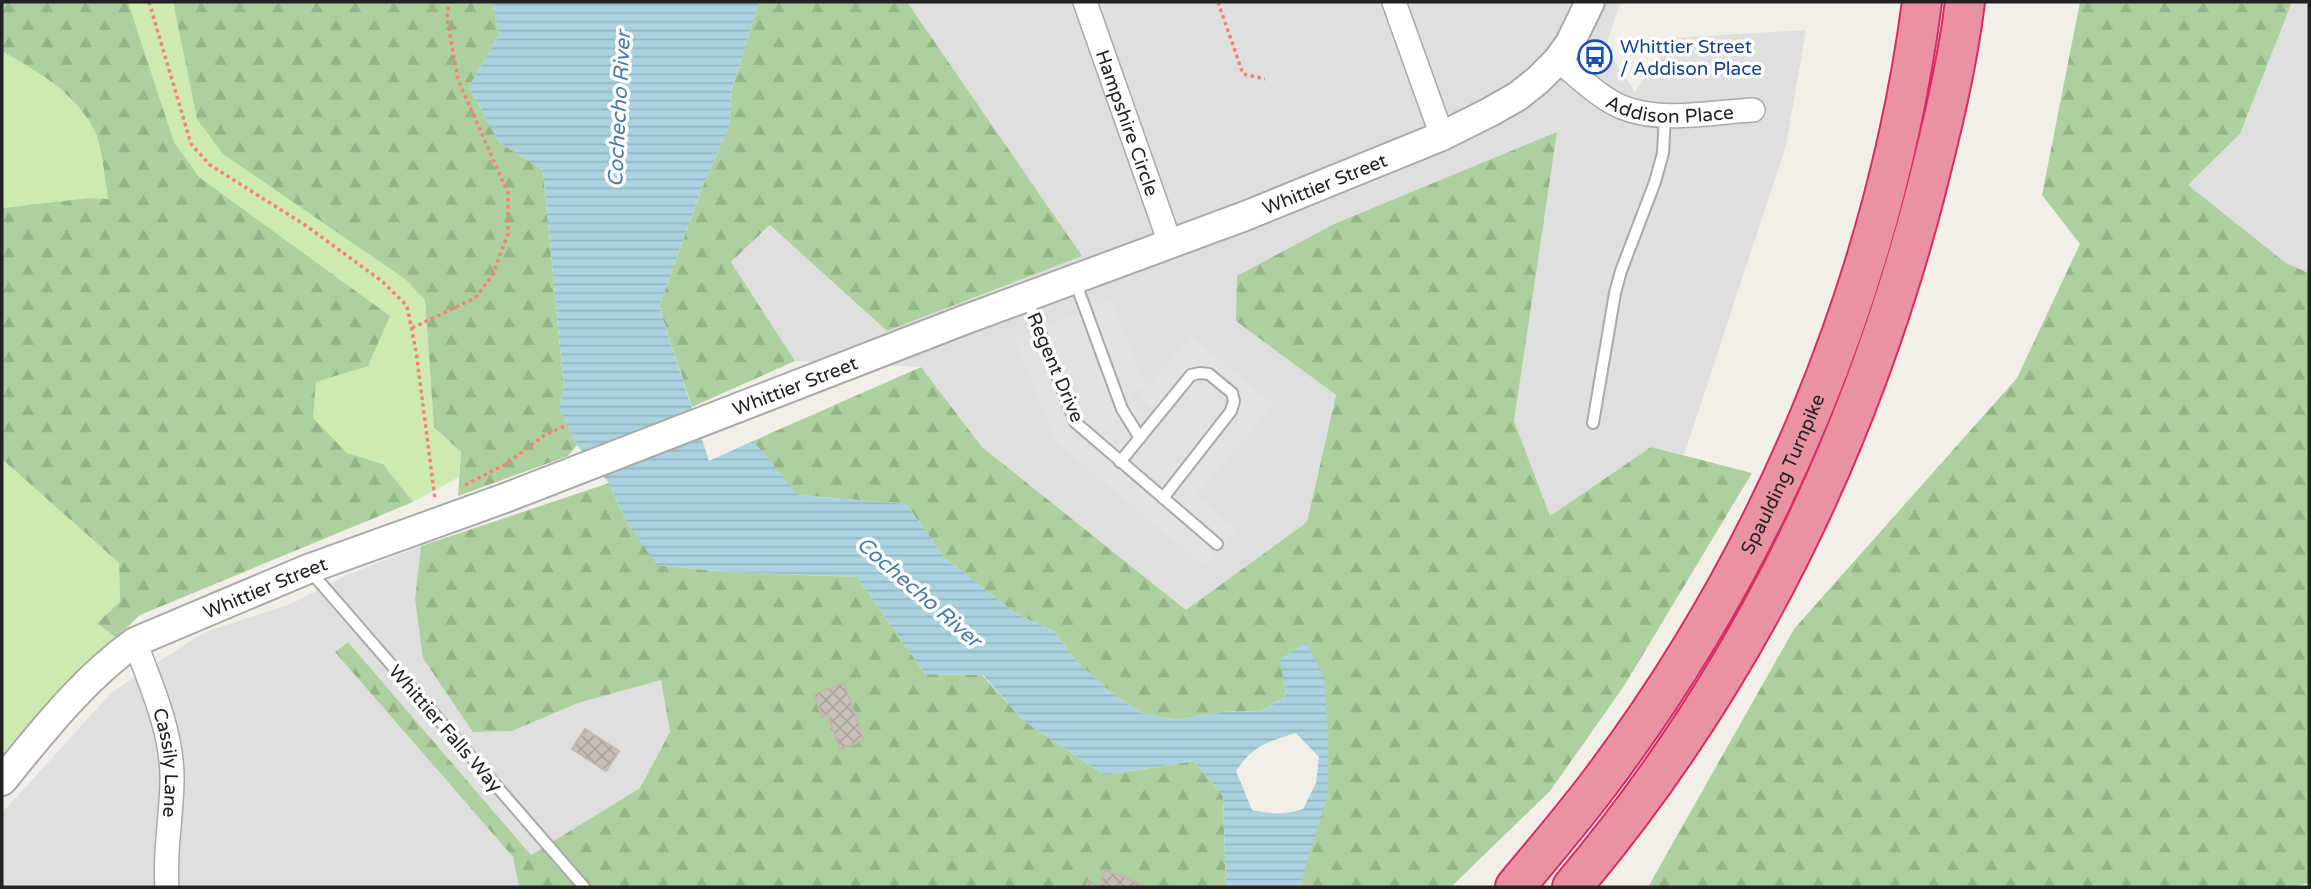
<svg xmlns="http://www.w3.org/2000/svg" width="2311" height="889" font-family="'Varela Round',sans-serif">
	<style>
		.residential { fill: #e0dfdf }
		.grass { fill: #cdebb0 }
		.forest { fill: url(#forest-firs) }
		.parking { fill: #e2e2e2 }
		.water { fill: url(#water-rules); fill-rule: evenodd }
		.building { fill: url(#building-cross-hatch); stroke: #c4b6ab; stroke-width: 2 }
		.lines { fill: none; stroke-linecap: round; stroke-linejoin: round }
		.service-casing { stroke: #a9a9a9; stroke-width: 14 }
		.minor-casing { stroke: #a9a9a9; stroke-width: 26 }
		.tertiary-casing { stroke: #a9a9a9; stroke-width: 32 }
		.motorway-casing { stroke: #dc2a67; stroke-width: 42 }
		.path { stroke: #fa8072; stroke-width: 3.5; stroke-dasharray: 3.5 3.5; stroke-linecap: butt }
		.service { stroke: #fff; stroke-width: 10 }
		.minor { stroke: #fff; stroke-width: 23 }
		.tertiary { stroke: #fff; stroke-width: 28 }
		.motorway { stroke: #e892a2; stroke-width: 38 }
		.labels { text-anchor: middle; stroke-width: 7; stroke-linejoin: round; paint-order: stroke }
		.transit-label { font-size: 19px; fill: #164399; stroke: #fff; text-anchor: start }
		.street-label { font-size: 19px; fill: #222; stroke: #fff }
		.water-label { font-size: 21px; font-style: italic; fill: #4a7aab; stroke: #fff }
	</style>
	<defs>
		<pattern id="forest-firs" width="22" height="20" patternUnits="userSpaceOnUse" patternTransform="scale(1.75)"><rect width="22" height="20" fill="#add19e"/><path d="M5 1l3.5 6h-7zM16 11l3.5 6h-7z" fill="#95b388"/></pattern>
		<pattern id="water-rules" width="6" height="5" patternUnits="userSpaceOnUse" patternTransform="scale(1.75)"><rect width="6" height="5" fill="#aad3df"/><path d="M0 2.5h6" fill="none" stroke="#92b5bf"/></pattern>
		<pattern id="building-cross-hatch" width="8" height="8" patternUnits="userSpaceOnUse" patternTransform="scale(1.75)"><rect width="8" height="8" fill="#c7bfb8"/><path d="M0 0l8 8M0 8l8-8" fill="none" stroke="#aba49e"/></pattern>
	</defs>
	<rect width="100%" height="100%" fill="#f2efe9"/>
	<!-- residential -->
	<g class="residential">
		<polygon points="907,2 1621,2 1605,47 1635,92 1670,38 1806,30 1786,146 1684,455 1651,447 1550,516 1514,421 1556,132 1236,321 1336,395 1307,522 1186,610 982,447 921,367 795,361 731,262 771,225 887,331 1081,256"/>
		<polygon points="2292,2 2309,2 2309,273 2286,263 2188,185 2240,134"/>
		<polygon points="421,546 415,599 512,731 578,703 661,680 670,732 640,788 531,855 348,642 335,652 513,857 519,887 2,887 2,813 112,692 203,633 293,603 349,574"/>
	</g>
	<!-- grass -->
	<g class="grass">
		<polygon points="128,2 173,2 197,119 405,279 425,300 434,427 461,452 459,477 413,502 383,464 347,453 312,418 316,382 368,365 390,316 199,177 174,142"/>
		<path d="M2,51C37,71 76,92 94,131C102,146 105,182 108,200L89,198L2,208Z"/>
		<polygon points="2,459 119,563 120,602 97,623 116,638 65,686 2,758"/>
	</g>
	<!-- forest -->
	<g class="forest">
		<path d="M2,2H128L174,142L199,177L390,316L368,366L316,382L313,418L347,453L383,464L413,502L140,615L116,638L97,623L120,602L119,563L2,459V208L89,198L108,199C105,181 102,145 94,130C74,91 38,72 2,51Z"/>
		<polygon points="173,2 492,2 499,35 469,87 499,142 543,170 564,389 559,408 577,445 568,456 458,496 461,452 434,427 425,300 405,279 223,154 197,119"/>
		<polygon points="759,2 907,2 1082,256 887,331 770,225 731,262 795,361 692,407 659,307 701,190 729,127 731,91"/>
		<polygon points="2080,2 2292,2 2240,134 2188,185 2286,263 2309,273 2309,883 2294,887 1648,887 1794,629 2017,378 2080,244 2042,195"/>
		<polygon points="1557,132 1514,421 1550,516 1651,447 1752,473 1624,686 1550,791 1451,887 1301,887 1328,733 1281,659 1286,697 1261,711 1220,712 1177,720 1141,713 1113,694 1077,662 1054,631 1016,614 945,558 906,504 797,495 753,441 921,367 982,447 1186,610 1307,522 1336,395 1236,321 1237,276 1334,224"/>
		<polygon points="609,483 626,521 658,565 727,572 857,577 925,674 982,675 1024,721 1104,775 1194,761 1223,796 1226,887 519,887 513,857 335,652 348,642 531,855 640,788 670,732 661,680 578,703 512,731 473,732 423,658 415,599 421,546"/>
	</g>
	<!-- parking -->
	<polygon class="parking" points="1111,300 1146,388 1131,394 1137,410 1144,412 1150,408 1139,398 1191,336 1273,405 1196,495 1236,529 1204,566 1056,442 1015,339"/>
	<!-- water -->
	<path class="water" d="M492,2H759L731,91L729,127L701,190L659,307L709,461L753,441L798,495L906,504L945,558L1016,614L1054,631L1077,662L1113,694L1141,713L1177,720L1220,712L1261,711L1286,697L1280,659L1306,642L1324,677L1328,733V796L1307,860L1301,887H1226L1223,796L1194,761L1104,775L1024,721L983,675L925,674L857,577L727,572L657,565L626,521L609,483L577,445L559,408L564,389L543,170L499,142L469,87L499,35ZM1296,733L1319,757L1316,783L1303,809C1284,815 1271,814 1252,810L1236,771C1253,745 1268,742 1296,733Z"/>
	<!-- building -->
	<g class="building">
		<polygon points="844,683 864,740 840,749 828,715 822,717 814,694"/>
		<polygon points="585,729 619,751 606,771 572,749"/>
		<polygon points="1105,870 1148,887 1086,887 1088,882 1099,886"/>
	</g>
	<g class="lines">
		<defs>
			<g id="service">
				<polyline points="1075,281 1122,409 1140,438"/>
				<polyline points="1027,299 1075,422 1217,544"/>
				<polyline points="1593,423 1615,293 1621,271 1655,182 1663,153 1665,116"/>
				<polyline points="1120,462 1191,375 1200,373 1209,374 1232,393 1234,401 1231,411 1163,498"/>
				<polyline points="311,572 584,887"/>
			</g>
			<g id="minor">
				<path id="s1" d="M1085,2L1170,243"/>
				<polyline points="1394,2 1442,136"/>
				<path id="s2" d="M1558,60C1578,76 1600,99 1624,108C1663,123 1713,112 1753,110"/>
				<path id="s3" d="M135,642C151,685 172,731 172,778C172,815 164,851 167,887"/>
			</g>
			<g id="tertiary">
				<path id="s4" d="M2,781C42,732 83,679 135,642L308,569L505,498L964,320L1245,216L1442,136L1490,112L1518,96L1538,80L1558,60L1570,43L1590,2"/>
			</g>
			<g id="motorway">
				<path id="s5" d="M1515,887C1544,852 1574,817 1601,781C1771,555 1885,282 1922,2"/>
				<path d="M1572,887C1743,684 1858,450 1925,194C1941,131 1957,67 1965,2"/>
			</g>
		</defs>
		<!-- service casing -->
		<use href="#service" class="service-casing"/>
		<!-- minor casing -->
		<use href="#minor" class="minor-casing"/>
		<!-- tertiary casing -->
		<use href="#tertiary" class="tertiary-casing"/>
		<!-- motorway casing -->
		<use href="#motorway" class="motorway-casing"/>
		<!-- path -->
		<g class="path">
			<polyline points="149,2 191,144 210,165 305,225 383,282 407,306 416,351 435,499"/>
			<polyline points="1218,2 1243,74 1265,79"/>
			<polyline points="412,328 475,298 492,276 508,234 508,193 458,80 447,18 449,2"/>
			<polyline points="465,485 506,464 545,435 567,425"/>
		</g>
		<!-- service -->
		<use href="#service" class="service"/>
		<!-- minor -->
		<use href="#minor" class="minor"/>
		<!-- tertiary -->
		<use href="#tertiary" class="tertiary"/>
		<!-- motorway -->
		<use href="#motorway" class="motorway"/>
	</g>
	<!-- icons -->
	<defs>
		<symbol id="bus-ring" viewBox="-11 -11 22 22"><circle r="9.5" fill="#fff" stroke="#1a4fb4" stroke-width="1.5"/><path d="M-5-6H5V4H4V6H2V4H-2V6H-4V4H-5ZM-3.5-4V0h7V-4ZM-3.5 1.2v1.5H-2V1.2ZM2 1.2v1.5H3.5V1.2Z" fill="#1a4fb4"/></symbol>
	</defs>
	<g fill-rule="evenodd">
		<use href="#bus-ring" x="1576" y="38" width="38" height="38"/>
	</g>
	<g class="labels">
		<!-- transit labels -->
		<g class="transit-label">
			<text x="1620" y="53">Whittier Street<tspan x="1620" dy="22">/ Addison Place</tspan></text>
		</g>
		<!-- street labels -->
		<g class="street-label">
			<text dy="7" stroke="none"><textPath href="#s2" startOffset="128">Addison Place</textPath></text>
			<text dy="7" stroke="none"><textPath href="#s1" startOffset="128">Hampshire Circle</textPath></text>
			<text dy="7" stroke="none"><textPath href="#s4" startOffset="1468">Whittier Street</textPath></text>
			<text transform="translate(1056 367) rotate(67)" y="7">Regent Drive</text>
			<text dy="7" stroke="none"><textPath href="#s4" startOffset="901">Whittier Street</textPath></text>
			<text dy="7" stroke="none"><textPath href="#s5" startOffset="494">Spaulding Turnpike</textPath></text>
			<text dy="7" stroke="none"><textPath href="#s4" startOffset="334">Whittier Street</textPath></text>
			<text transform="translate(446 728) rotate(49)" y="7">Whittier Falls Way</text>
			<text dy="7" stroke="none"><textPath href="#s3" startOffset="126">Cassily Lane</textPath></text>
		</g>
		<!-- water labels -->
		<g class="water-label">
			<text transform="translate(619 109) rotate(-87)" y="7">Cochecho River</text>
			<text transform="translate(919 592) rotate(41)" y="7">Cochecho River</text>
		</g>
	</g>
	<!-- border -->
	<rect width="2311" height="889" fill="none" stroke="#222222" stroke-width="7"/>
</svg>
